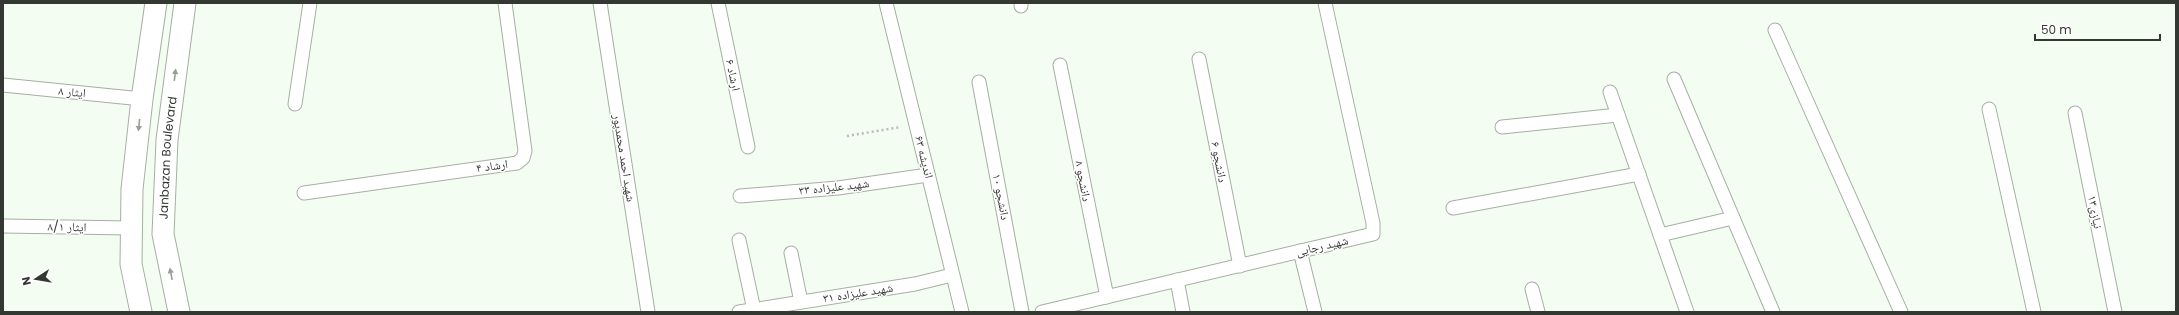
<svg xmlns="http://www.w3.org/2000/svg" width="2179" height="315" font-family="Poppins,'Noto Naskh Arabic',sans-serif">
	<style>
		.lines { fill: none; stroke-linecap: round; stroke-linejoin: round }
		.street-casing { stroke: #a6afa3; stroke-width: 15 }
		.primary-casing { stroke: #a6afa3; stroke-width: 23 }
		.path { stroke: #b6bdb3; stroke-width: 2.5; stroke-dasharray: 2 3; stroke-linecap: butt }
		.street { stroke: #fff; stroke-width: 13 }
		.primary { stroke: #fff; stroke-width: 21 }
		.oneway { fill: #9a9c99 }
		.labels { text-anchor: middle; stroke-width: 3; stroke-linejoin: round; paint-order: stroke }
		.street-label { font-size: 12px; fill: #343833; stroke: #fff }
	</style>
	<rect width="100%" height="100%" fill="#f4fdf1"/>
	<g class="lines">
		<defs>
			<g id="street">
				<polyline points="600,3 648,312"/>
				<polyline points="718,3 748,147"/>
				<polyline points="886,3 962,312"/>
				<polyline points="1021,3 1021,6"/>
				<polyline points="1775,30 1901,312"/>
				<polyline points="1199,59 1240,266"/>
				<polyline points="1060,65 1107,297"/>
				<polyline points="1674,79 1773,312"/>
				<polyline points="979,82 1022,312"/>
				<polyline points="3,85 142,99"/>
				<polyline points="1610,92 1687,312"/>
				<polyline points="295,104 310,3"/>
				<polyline points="1989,109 2034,312"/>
				<polyline points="2075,113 2115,312"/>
				<polyline points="1502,127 1618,115"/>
				<polyline points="304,193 517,163 523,158 525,151 505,3"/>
				<polyline points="740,196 838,188 928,175"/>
				<polyline points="1453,208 1639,174"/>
				<polyline points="3,226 131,228"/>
				<polyline points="1660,235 1733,218"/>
				<polyline points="739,240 754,310"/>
				<polyline points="1300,251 1315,312"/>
				<polyline points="791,253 801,302"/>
				<polyline points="1177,280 1183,312"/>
				<polyline points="1532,289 1538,312"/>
				<polyline points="739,312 915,284 952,275"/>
				<polyline points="1042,312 1373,234 1373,223 1325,3"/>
			</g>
			<g id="primary">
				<polyline points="141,312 131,264 132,189 142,99 156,3"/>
				<path id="s1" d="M179,312L163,234L167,140L185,3"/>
			</g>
		</defs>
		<!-- street casing -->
		<use href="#street" class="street-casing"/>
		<!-- primary casing -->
		<use href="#primary" class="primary-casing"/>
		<!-- path -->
		<polyline class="path" points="847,136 901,127"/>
		<!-- street -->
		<use href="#street" class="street"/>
		<!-- primary -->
		<use href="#primary" class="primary"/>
	</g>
	<!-- one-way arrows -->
	<defs><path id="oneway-solid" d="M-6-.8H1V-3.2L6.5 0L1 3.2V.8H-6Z"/></defs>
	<g class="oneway">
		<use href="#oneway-solid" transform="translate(175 75) rotate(-83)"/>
		<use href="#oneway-solid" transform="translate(139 125) rotate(96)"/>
		<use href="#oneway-solid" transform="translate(171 274) rotate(-101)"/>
	</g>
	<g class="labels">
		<!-- street labels -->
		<g class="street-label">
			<text transform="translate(733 75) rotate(78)" y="4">ارشاد ۶</text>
			<text transform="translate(72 92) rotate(5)" y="4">ایثار ۸</text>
			<text transform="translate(924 157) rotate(76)" y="4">اندیشه ۶۳</text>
			<text dy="4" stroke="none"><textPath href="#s1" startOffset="156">Janbazan Boulevard</textPath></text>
			<text transform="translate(624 158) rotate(81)" y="4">شهید احمد محمدپور</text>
			<text transform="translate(1219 162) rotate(79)" y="4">دانشجو ۶</text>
			<text transform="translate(492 166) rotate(-8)" y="4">ارشاد ۴</text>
			<text transform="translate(1083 181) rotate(79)" y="4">دانشجو ۸</text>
			<text transform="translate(834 187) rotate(-6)" y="4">شهید علیزاده ۳۳</text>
			<text transform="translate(1001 197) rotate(79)" y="4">دانشجو ۱۰</text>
			<text transform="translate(2095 212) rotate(79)" y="4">نیازی۱۳</text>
			<text transform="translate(67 227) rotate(1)" y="4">ایثار ۸/۱</text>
			<text transform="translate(1322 246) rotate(-13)" y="4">شهید رجایی</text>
			<text transform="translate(858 293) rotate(-9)" y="4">شهید علیزاده ۳۱</text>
		</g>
	</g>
	<!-- border -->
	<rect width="2179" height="315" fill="none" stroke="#343833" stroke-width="8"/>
	<!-- north arrow -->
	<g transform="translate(36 279) rotate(258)" stroke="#ffffff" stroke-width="3" paint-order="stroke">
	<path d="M0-3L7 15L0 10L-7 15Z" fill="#343833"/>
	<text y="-6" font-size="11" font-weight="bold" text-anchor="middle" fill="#343833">N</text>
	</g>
	<!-- scale -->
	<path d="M2035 34v6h125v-6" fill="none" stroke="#343833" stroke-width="2"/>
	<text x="2041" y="34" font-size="12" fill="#343833" stroke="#ffffff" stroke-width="3" paint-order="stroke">50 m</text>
</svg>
